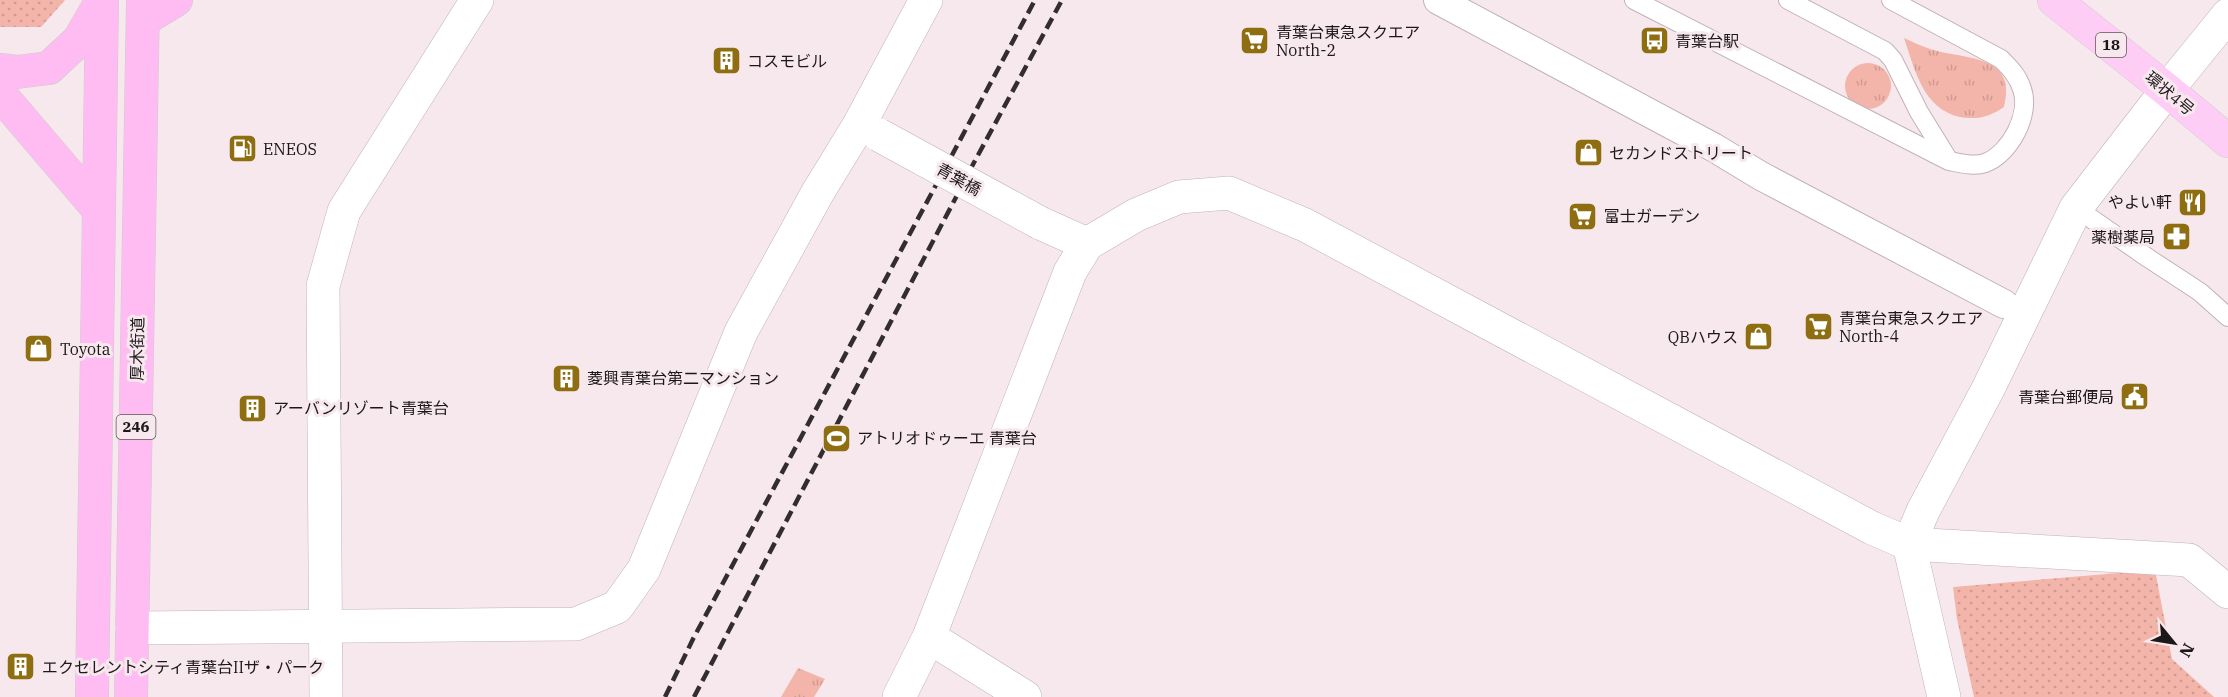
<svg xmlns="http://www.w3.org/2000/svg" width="2228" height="697" font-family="'IBM Plex Serif','Noto Sans JP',serif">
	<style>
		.grass { fill: url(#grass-tufts) }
		.park { fill: url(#park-dots) }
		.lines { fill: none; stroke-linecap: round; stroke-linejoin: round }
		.service-casing { stroke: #c0b2b7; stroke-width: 20 }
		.pedestrian-casing { stroke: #c0b2b7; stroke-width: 30 }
		.minor-casing { stroke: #c0b2b7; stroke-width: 34 }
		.tertiary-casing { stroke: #c0b2b7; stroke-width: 34 }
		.primary-casing { stroke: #cdcccc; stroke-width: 34 }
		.trunk-casing { stroke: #cdcccc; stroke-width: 34 }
		.service { stroke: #fff; stroke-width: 18 }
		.pedestrian { stroke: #fff; stroke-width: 28 }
		.minor { stroke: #fff; stroke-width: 33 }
		.tertiary { stroke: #fff; stroke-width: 33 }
		.primary { stroke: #fecdf5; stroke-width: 33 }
		.trunk { stroke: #febcf2; stroke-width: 33 }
		.rail { stroke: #332d2f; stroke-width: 4.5; stroke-dasharray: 12 6; stroke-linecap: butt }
		.minor-bridge-casing { stroke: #c0b2b7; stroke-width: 34; stroke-linecap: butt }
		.minor-bridge { stroke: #fff; stroke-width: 33 }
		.labels { text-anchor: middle; stroke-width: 6; stroke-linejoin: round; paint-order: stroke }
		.shield { fill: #f7e8ed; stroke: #5e5659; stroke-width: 1.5 }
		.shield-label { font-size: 15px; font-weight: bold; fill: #1c1719 }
		.poi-label { font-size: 16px; fill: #1c1719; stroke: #f7e8ed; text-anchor: start }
		.street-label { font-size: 16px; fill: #1c1719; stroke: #f7e8ed }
	</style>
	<defs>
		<pattern id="grass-tufts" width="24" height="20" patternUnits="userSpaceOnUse" patternTransform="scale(1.5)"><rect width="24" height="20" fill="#f3b4aa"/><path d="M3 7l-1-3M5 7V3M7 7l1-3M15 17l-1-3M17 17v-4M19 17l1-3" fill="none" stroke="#d09a92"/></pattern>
		<pattern id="park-dots" width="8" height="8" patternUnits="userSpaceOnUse" patternTransform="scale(1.5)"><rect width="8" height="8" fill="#f3b4aa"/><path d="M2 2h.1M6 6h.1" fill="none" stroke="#d09a92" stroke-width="1.8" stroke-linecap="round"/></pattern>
	</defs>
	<rect width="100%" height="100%" fill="#f7e8ed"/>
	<!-- grass -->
	<g class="grass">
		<path d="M1904,38C1913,42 1921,46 1930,49C1964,60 2018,53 2004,107C1989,117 1978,120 1960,117C1923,109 1915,70 1904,38Z"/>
		<circle cx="1868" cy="86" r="23"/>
		<polygon points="798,668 825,679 814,697 781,697"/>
	</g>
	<!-- park -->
	<g class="park">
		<polygon points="0,0 65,0 41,27 0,27"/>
		<polygon points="2155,570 2172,659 2214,697 1974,697 1957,619 1953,587"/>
	</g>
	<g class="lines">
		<defs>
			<g id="service">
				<path d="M1634,0L1949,161C1960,163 1974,167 1985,163C2010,154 2031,114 2022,89C2018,76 2010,68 2001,59L1891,0"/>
				<polyline points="1788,0 1885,51 1893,60 1919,112 1948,159"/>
				<polyline points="2076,208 2148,258 2200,292 2228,317"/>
			</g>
			<polyline id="pedestrian" points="1438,0 1713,147 1761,176 2004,304"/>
			<g id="minor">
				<polyline points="2167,90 2228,15"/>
				<polyline points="1040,223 1087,244"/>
				<polyline points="1909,544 2189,560 2228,592"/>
				<polyline points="132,628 576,624 617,607 644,569 741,332 818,192 859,125 926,0"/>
				<polyline points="929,637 1025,697"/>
				<polyline points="326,697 323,286 344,211 477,0"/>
			</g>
			<g id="tertiary">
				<polyline points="899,697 929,637 1070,272 1087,244 1136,215 1179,197 1229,193 1305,225 1872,528 1909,544"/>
				<polyline points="1944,697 1909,544 1923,511 1988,389 2076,208 2167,90"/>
			</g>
			<polyline id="primary" points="2054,0 2167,90 2228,141"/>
			<g id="trunk">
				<polyline points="143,20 176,0"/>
				<polyline points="0,70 17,72 49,68 79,40 101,2"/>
				<polyline points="0,94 99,210"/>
				<polyline points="92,697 102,0"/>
				<polyline points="131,697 143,0"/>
			</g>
		</defs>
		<!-- service casing -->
		<use href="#service" class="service-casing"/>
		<!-- pedestrian casing -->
		<use href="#pedestrian" class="pedestrian-casing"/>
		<!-- minor casing -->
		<use href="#minor" class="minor-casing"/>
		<!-- tertiary casing -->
		<use href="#tertiary" class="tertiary-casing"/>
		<!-- primary casing -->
		<use href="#primary" class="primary-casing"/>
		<!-- trunk casing -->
		<use href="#trunk" class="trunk-casing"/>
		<!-- service -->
		<use href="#service" class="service"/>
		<!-- pedestrian -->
		<use href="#pedestrian" class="pedestrian"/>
		<!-- minor -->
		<use href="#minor" class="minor"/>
		<!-- tertiary -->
		<use href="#tertiary" class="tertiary"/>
		<!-- primary -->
		<use href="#primary" class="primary"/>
		<!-- trunk -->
		<use href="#trunk" class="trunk"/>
		<!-- rail -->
		<g class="rail">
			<polyline points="958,178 964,181 1062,0"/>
			<polyline points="665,697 693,639 1035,0"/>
			<polyline points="694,697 964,182 944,171"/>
		</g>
		<defs>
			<polyline id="minor-bridge" points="879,135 1040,223"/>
		</defs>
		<!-- minor-bridge casing -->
		<use href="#minor-bridge" class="minor-bridge-casing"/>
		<!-- minor-bridge -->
		<use href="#minor-bridge" class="minor-bridge"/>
	</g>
	<!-- icons -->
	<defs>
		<symbol id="supermarket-square" viewBox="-11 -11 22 22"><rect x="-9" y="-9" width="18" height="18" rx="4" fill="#8f6d11" stroke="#f7e8ed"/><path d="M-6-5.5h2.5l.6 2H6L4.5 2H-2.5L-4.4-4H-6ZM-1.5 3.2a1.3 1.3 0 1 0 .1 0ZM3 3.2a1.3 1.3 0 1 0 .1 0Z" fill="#fff"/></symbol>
		<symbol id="bus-square" viewBox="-11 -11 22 22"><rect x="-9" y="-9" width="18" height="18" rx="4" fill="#8f6d11" stroke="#f7e8ed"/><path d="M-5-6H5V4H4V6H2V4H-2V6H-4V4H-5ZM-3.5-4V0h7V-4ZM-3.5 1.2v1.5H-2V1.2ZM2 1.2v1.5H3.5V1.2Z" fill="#fff"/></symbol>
		<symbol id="building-square" viewBox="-11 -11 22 22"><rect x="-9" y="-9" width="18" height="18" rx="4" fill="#8f6d11" stroke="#f7e8ed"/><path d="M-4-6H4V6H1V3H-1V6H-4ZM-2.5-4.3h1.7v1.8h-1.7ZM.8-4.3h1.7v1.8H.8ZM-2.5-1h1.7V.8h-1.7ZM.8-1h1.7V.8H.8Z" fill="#fff"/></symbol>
		<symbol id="fuel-square" viewBox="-11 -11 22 22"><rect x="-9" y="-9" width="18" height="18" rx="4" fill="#8f6d11" stroke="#f7e8ed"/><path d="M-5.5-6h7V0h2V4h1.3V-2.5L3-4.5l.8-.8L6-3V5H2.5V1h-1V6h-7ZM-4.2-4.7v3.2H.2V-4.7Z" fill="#fff"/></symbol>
		<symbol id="shop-square" viewBox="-11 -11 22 22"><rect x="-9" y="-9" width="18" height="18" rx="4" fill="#8f6d11" stroke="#f7e8ed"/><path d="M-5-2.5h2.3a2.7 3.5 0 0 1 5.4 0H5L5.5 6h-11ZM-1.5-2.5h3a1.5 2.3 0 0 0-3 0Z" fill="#fff"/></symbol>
		<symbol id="restaurant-square" viewBox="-11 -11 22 22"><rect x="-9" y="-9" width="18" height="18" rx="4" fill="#8f6d11" stroke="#f7e8ed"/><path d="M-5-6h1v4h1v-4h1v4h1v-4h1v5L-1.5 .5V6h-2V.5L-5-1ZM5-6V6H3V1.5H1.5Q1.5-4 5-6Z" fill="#fff"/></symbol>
		<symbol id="pharmacy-square" viewBox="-11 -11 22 22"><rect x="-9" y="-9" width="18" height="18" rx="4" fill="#8f6d11" stroke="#f7e8ed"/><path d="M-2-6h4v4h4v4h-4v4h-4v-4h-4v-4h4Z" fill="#fff"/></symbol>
		<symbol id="civic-square" viewBox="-11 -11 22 22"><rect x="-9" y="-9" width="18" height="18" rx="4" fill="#8f6d11" stroke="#f7e8ed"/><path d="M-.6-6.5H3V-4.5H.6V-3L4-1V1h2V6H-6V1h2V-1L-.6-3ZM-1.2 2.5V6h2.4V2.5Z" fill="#fff"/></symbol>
		<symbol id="stadium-square" viewBox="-11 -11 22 22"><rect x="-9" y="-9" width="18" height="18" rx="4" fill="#8f6d11" stroke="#f7e8ed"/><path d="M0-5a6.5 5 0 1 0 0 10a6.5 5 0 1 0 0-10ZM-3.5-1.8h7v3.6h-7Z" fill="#fff"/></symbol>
	</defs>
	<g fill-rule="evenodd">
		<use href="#supermarket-square" x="1238" y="24" width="33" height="33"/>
		<use href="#bus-square" x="1638" y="24" width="33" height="33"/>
		<use href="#building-square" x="710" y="44" width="33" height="33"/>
		<use href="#fuel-square" x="226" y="132" width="33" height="33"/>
		<use href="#shop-square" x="1572" y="136" width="33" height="33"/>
		<use href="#restaurant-square" x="2176" y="186" width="33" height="33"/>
		<use href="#supermarket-square" x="1566" y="200" width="33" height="33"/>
		<use href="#pharmacy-square" x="2160" y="220" width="33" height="33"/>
		<use href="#supermarket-square" x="1802" y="310" width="33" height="33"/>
		<use href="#shop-square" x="1742" y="320" width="33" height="33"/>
		<use href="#shop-square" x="22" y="332" width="33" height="33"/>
		<use href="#building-square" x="550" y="362" width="33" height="33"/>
		<use href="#civic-square" x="2118" y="380" width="33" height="33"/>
		<use href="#building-square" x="236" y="392" width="33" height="33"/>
		<use href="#stadium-square" x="820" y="422" width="33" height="33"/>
		<use href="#building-square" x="4" y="650" width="33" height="33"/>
	</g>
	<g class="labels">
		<!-- shield labels -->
		<g class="shield">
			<rect x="2096" y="33" width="30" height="24" rx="4.5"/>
			<rect x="116.5" y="415" width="39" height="24" rx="4.5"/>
		</g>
		<g class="shield-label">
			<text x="2111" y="50">18</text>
			<text x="136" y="432">246</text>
		</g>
		<!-- poi labels -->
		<g class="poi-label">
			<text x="1276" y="38">青葉台東急スクエア<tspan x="1276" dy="18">North-2</tspan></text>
			<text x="1675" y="47">青葉台駅</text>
			<text x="747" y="67">コスモビル</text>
			<text x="263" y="155">ENEOS</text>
			<text x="1609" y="159">セカンドストリート</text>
			<text x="2172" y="208" text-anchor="end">やよい軒</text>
			<text x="1604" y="222">富士ガーデン</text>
			<text x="2155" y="243" text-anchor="end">薬樹薬局</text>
			<text x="1839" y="324">青葉台東急スクエア<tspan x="1839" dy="18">North-4</tspan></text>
			<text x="1738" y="343" text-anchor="end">QBハウス</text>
			<text x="60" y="355">Toyota</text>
			<text x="587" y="384">菱興青葉台第二マンション</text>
			<text x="2114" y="403" text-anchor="end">青葉台郵便局</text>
			<text x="273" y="414">アーバンリゾート青葉台</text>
			<text x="857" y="444">アトリオドゥーエ 青葉台</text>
			<text x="42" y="673">エクセレントシティ青葉台IIザ・パーク</text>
		</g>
		<!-- street labels -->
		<g class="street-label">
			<text transform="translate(2170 93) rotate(40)" y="6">環状4号</text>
			<text transform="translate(959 179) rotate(29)" y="6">青葉橋</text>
			<text transform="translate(137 349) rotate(-89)" y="6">厚木街道</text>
		</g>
	</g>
	<!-- north arrow -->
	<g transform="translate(2174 643) rotate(120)" stroke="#f7e8ed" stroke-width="4.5" paint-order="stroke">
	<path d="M0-4.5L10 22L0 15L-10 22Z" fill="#1c1719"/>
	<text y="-9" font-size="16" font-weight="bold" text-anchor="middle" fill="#1c1719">N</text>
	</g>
</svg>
